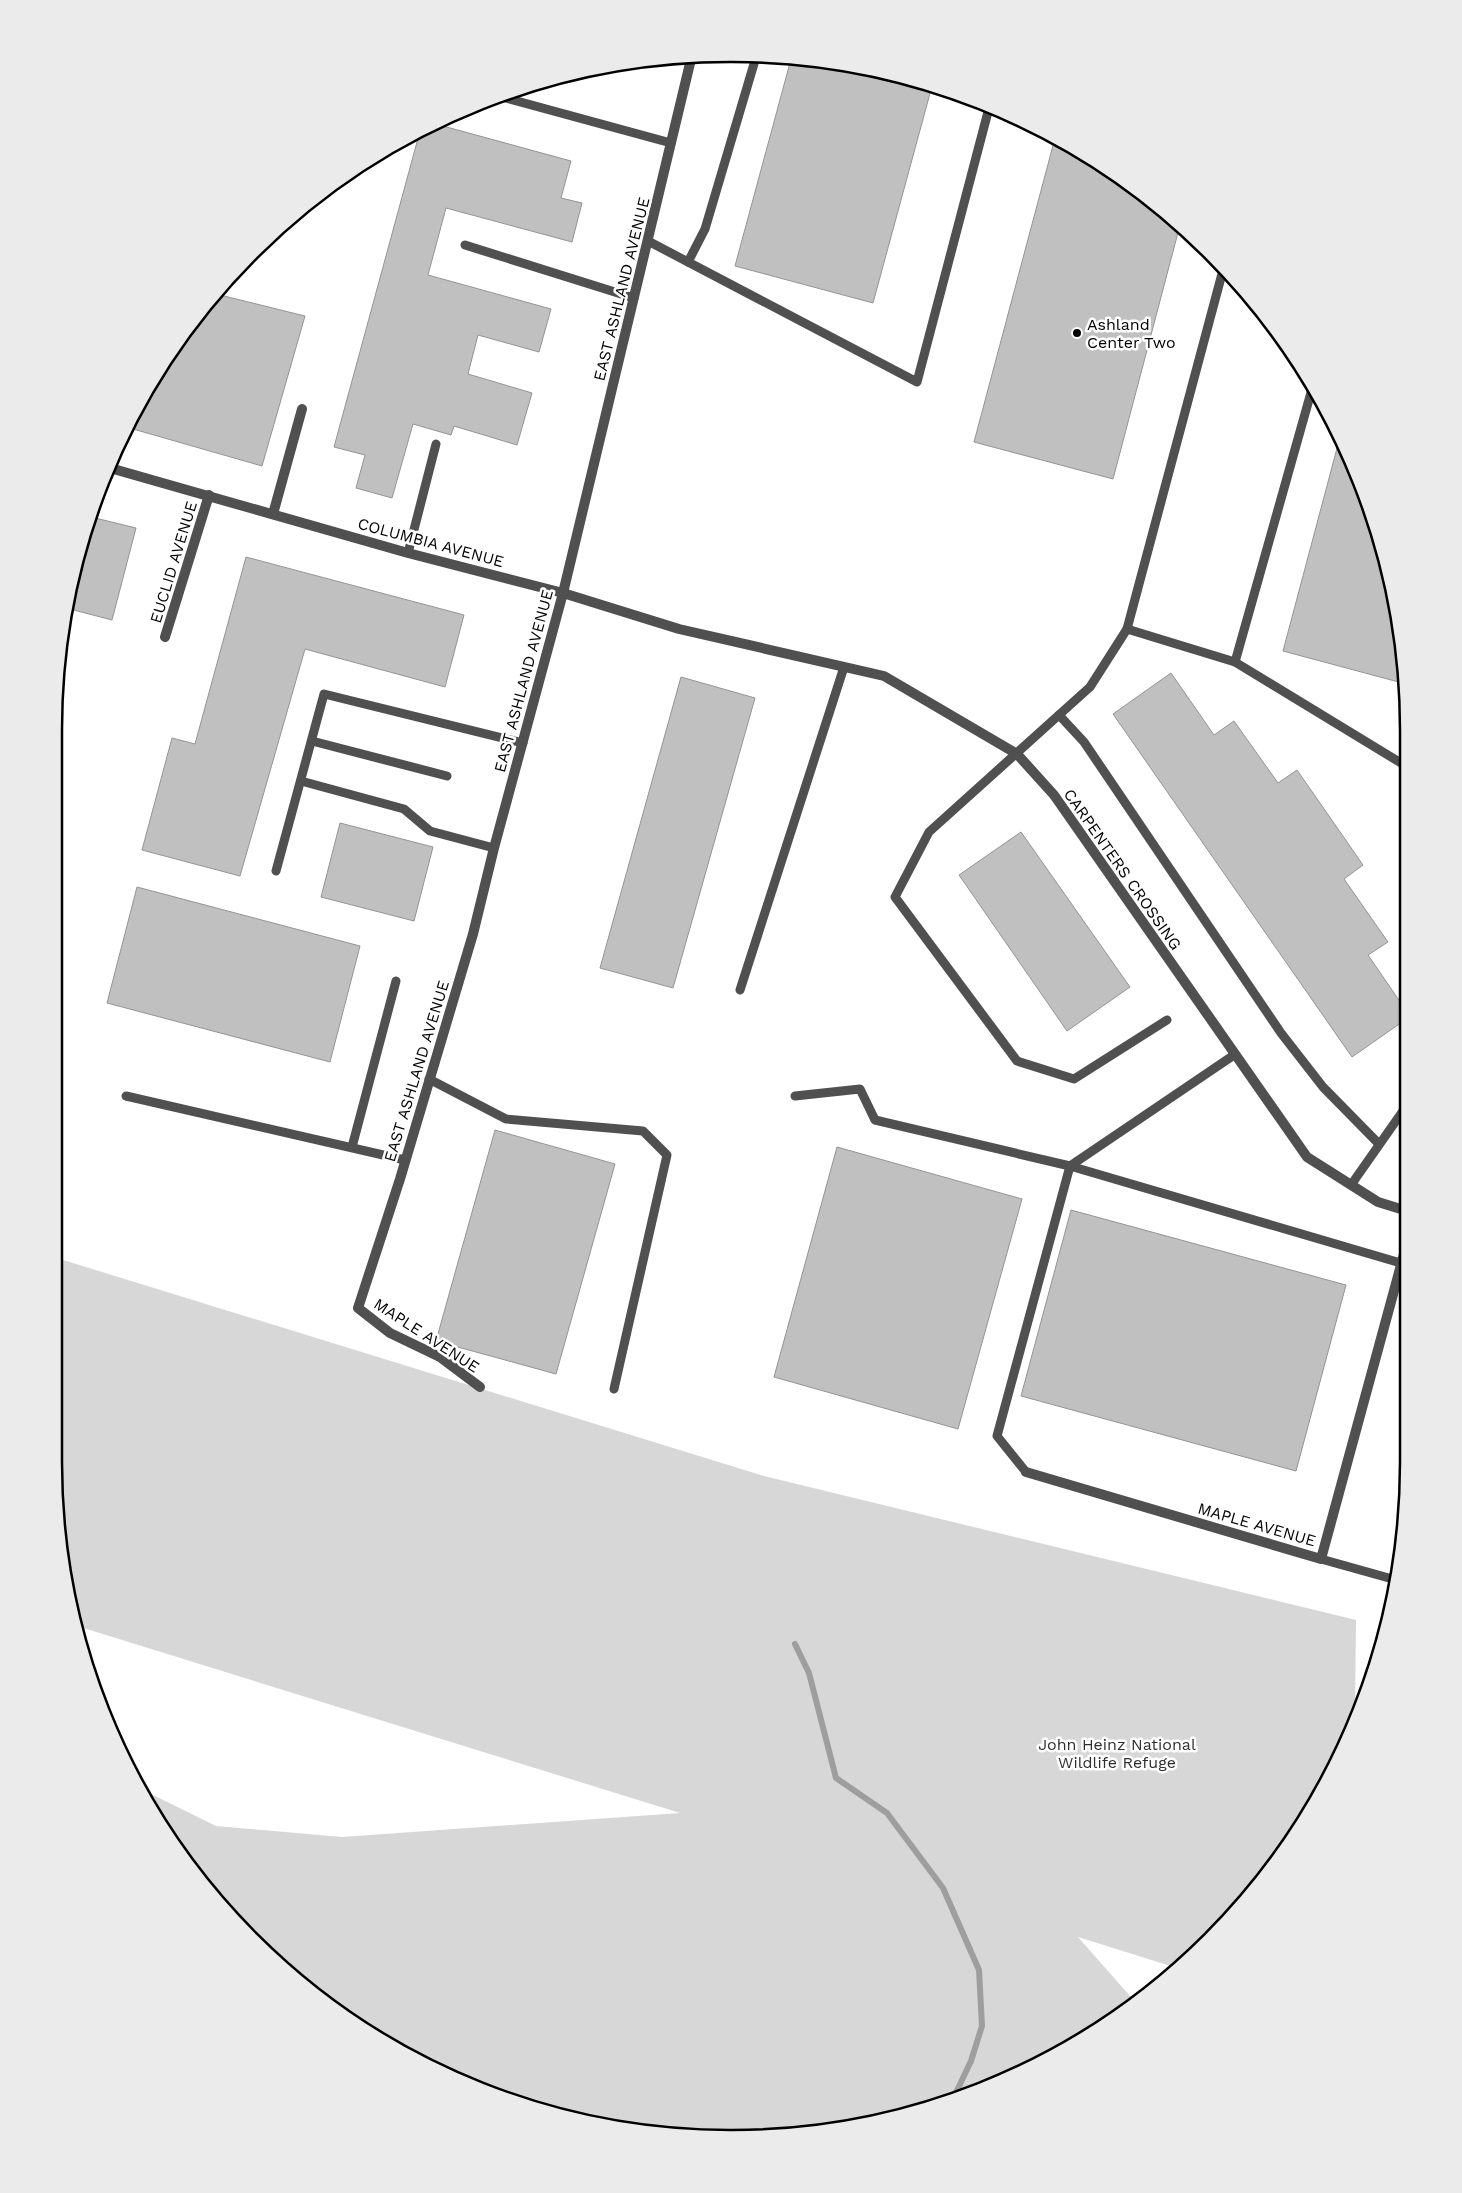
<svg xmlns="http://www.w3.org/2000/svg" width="1462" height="2193" font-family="'Work Sans',sans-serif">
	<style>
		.green { fill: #d7d7d7 }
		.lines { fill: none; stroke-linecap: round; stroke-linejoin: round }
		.stream { stroke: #9e9e9e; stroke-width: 6 }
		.building { fill: #c0c0c0; stroke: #949494 }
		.lane { stroke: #505050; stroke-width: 9 }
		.street { stroke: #505050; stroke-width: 10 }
		.poi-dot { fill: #000; stroke: #fff; stroke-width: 2 }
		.labels { text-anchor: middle; stroke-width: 5; stroke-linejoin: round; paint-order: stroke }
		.street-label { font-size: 16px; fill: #000; stroke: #fff }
		.poi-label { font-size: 16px; fill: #000; stroke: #fff; text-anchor: start }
		.park-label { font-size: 16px; fill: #2e2e2e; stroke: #fff }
		.rim { fill: none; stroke: #000; stroke-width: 2.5 }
	</style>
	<rect width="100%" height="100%" fill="#fff"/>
	<!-- green -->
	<polygon class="green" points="60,1259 764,1476 1356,1620 1355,1708 1360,1710 1339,1761 1240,1909 1177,1968 1078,1937 1137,2004 1070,2048 990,2088 863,2126 686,2138 599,2126 472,2088 318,1999 252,1941 168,1838 145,1791 216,1826 342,1837 680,1813 77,1626 60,1551"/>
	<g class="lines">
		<!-- stream -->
		<polyline class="stream" points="795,1644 809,1673 836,1778 887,1813 943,1888 979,1970 982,2026 971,2061 953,2099"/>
	</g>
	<!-- building -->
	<g class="building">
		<polygon points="791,59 820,60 932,86 873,303 735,266"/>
		<polygon points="432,123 571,161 561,198 582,203 572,242 446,208 428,275 551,309 539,352 478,335 468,374 532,393 517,445 454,426 451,435 413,424 392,498 356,488 365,455 334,447 420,131"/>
		<polygon points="1055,138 1070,145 1180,225 1113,479 974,442"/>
		<polygon points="216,294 305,316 262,466 126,427"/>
		<polygon points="1340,437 1385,556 1406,684 1283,651"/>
		<polygon points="91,517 136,528 112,620 66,608 77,555"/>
		<polygon points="246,557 464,615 445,687 305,649 240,876 142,850 172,738 195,744"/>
		<polygon points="1171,673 1214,735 1234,721 1278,783 1297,770 1363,865 1344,879 1388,942 1368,955 1405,1009 1405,1020 1352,1057 1113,714"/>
		<polygon points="681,677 755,698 673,988 600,968"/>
		<polygon points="340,823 433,847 414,921 321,897"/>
		<polygon points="1021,832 1130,987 1067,1031 959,875"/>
		<polygon points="137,887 360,946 330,1062 107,1003"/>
		<polygon points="495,1130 615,1164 556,1374 436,1341"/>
		<polygon points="837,1147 1022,1199 958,1429 774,1377"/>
		<polygon points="1071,1210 1346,1285 1296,1471 1021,1396"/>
	</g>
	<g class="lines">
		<!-- lane -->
		<g class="lane">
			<polyline points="502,97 671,143"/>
			<polyline points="648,241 917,382 989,108"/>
			<polyline points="465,245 634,298"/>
			<polyline points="688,262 705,229 756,57"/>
			<polyline points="408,553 436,444"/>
			<polyline points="1127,629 1223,270"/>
			<polyline points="1235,662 1312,389"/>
			<polyline points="1059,715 1084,742 1281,1033 1323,1087 1379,1144"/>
			<polyline points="312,741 447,776"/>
			<polyline points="301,781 404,809 430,831 494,848"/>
			<polyline points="276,871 324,694 523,743"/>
			<polyline points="740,990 844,667"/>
			<polyline points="1167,1020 1074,1079 1017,1061 895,897 929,832 1090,687 1127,629 1235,662 1406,766"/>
			<polyline points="429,1079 506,1119 643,1131 667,1155 614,1389"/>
			<polyline points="126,1096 405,1160"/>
			<polyline points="795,1096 860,1089 875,1120 1070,1166 1234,1055"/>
			<polyline points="352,1147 396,981"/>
			<polyline points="1351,1185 1405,1108"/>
			<polyline points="1026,1472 997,1436 1070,1166 1404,1264"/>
			<polyline points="1321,1559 1396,1580"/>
		</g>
		<!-- street -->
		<g class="street">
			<polyline points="110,468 408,553 563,593 679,629 884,676 1017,754 1054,795 1307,1157 1378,1202 1404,1210"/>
			<polyline points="273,514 302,409"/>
			<polyline points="165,637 209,495"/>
			<polyline points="480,1387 440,1357 390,1333 358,1308 400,1179 473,934 494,848 563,593 692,55"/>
			<polyline points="1026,1472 1321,1559 1404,1254"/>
		</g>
	</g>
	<!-- markers -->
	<circle class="poi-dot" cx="1077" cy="333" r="5"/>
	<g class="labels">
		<!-- street labels -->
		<g class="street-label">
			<text transform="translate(621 289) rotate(-76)" y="6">EAST ASHLAND AVENUE</text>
			<text transform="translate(431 542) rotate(15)" y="6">COLUMBIA AVENUE</text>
			<text transform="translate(173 562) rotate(-73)" y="6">EUCLID AVENUE</text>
			<text transform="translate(523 681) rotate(-75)" y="6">EAST ASHLAND AVENUE</text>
			<text transform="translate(1123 869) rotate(55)" y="6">CARPENTERS CROSSING</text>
			<text transform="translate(416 1071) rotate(-73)" y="6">EAST ASHLAND AVENUE</text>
			<text transform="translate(427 1335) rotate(33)" y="6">MAPLE AVENUE</text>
			<text transform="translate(1257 1524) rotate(16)" y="6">MAPLE AVENUE</text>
		</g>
		<!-- poi labels -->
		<g class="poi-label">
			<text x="1087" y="330">Ashland<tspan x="1087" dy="18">Center Two</tspan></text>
		</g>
		<!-- park labels -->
		<g class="park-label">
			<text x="1117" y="1750">John Heinz National<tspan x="1117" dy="18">Wildlife Refuge</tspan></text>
		</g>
	</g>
	<!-- crop -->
	<path d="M0 0H1462V2193H0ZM730 62H732A668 668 0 0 1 1400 730V1462A668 668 0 0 1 732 2130H730A668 668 0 0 1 62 1462V730A668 668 0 0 1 730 62Z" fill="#ebebeb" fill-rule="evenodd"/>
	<path class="rim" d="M730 62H732A668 668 0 0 1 1400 730V1462A668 668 0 0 1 732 2130H730A668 668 0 0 1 62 1462V730A668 668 0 0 1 730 62Z"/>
</svg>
